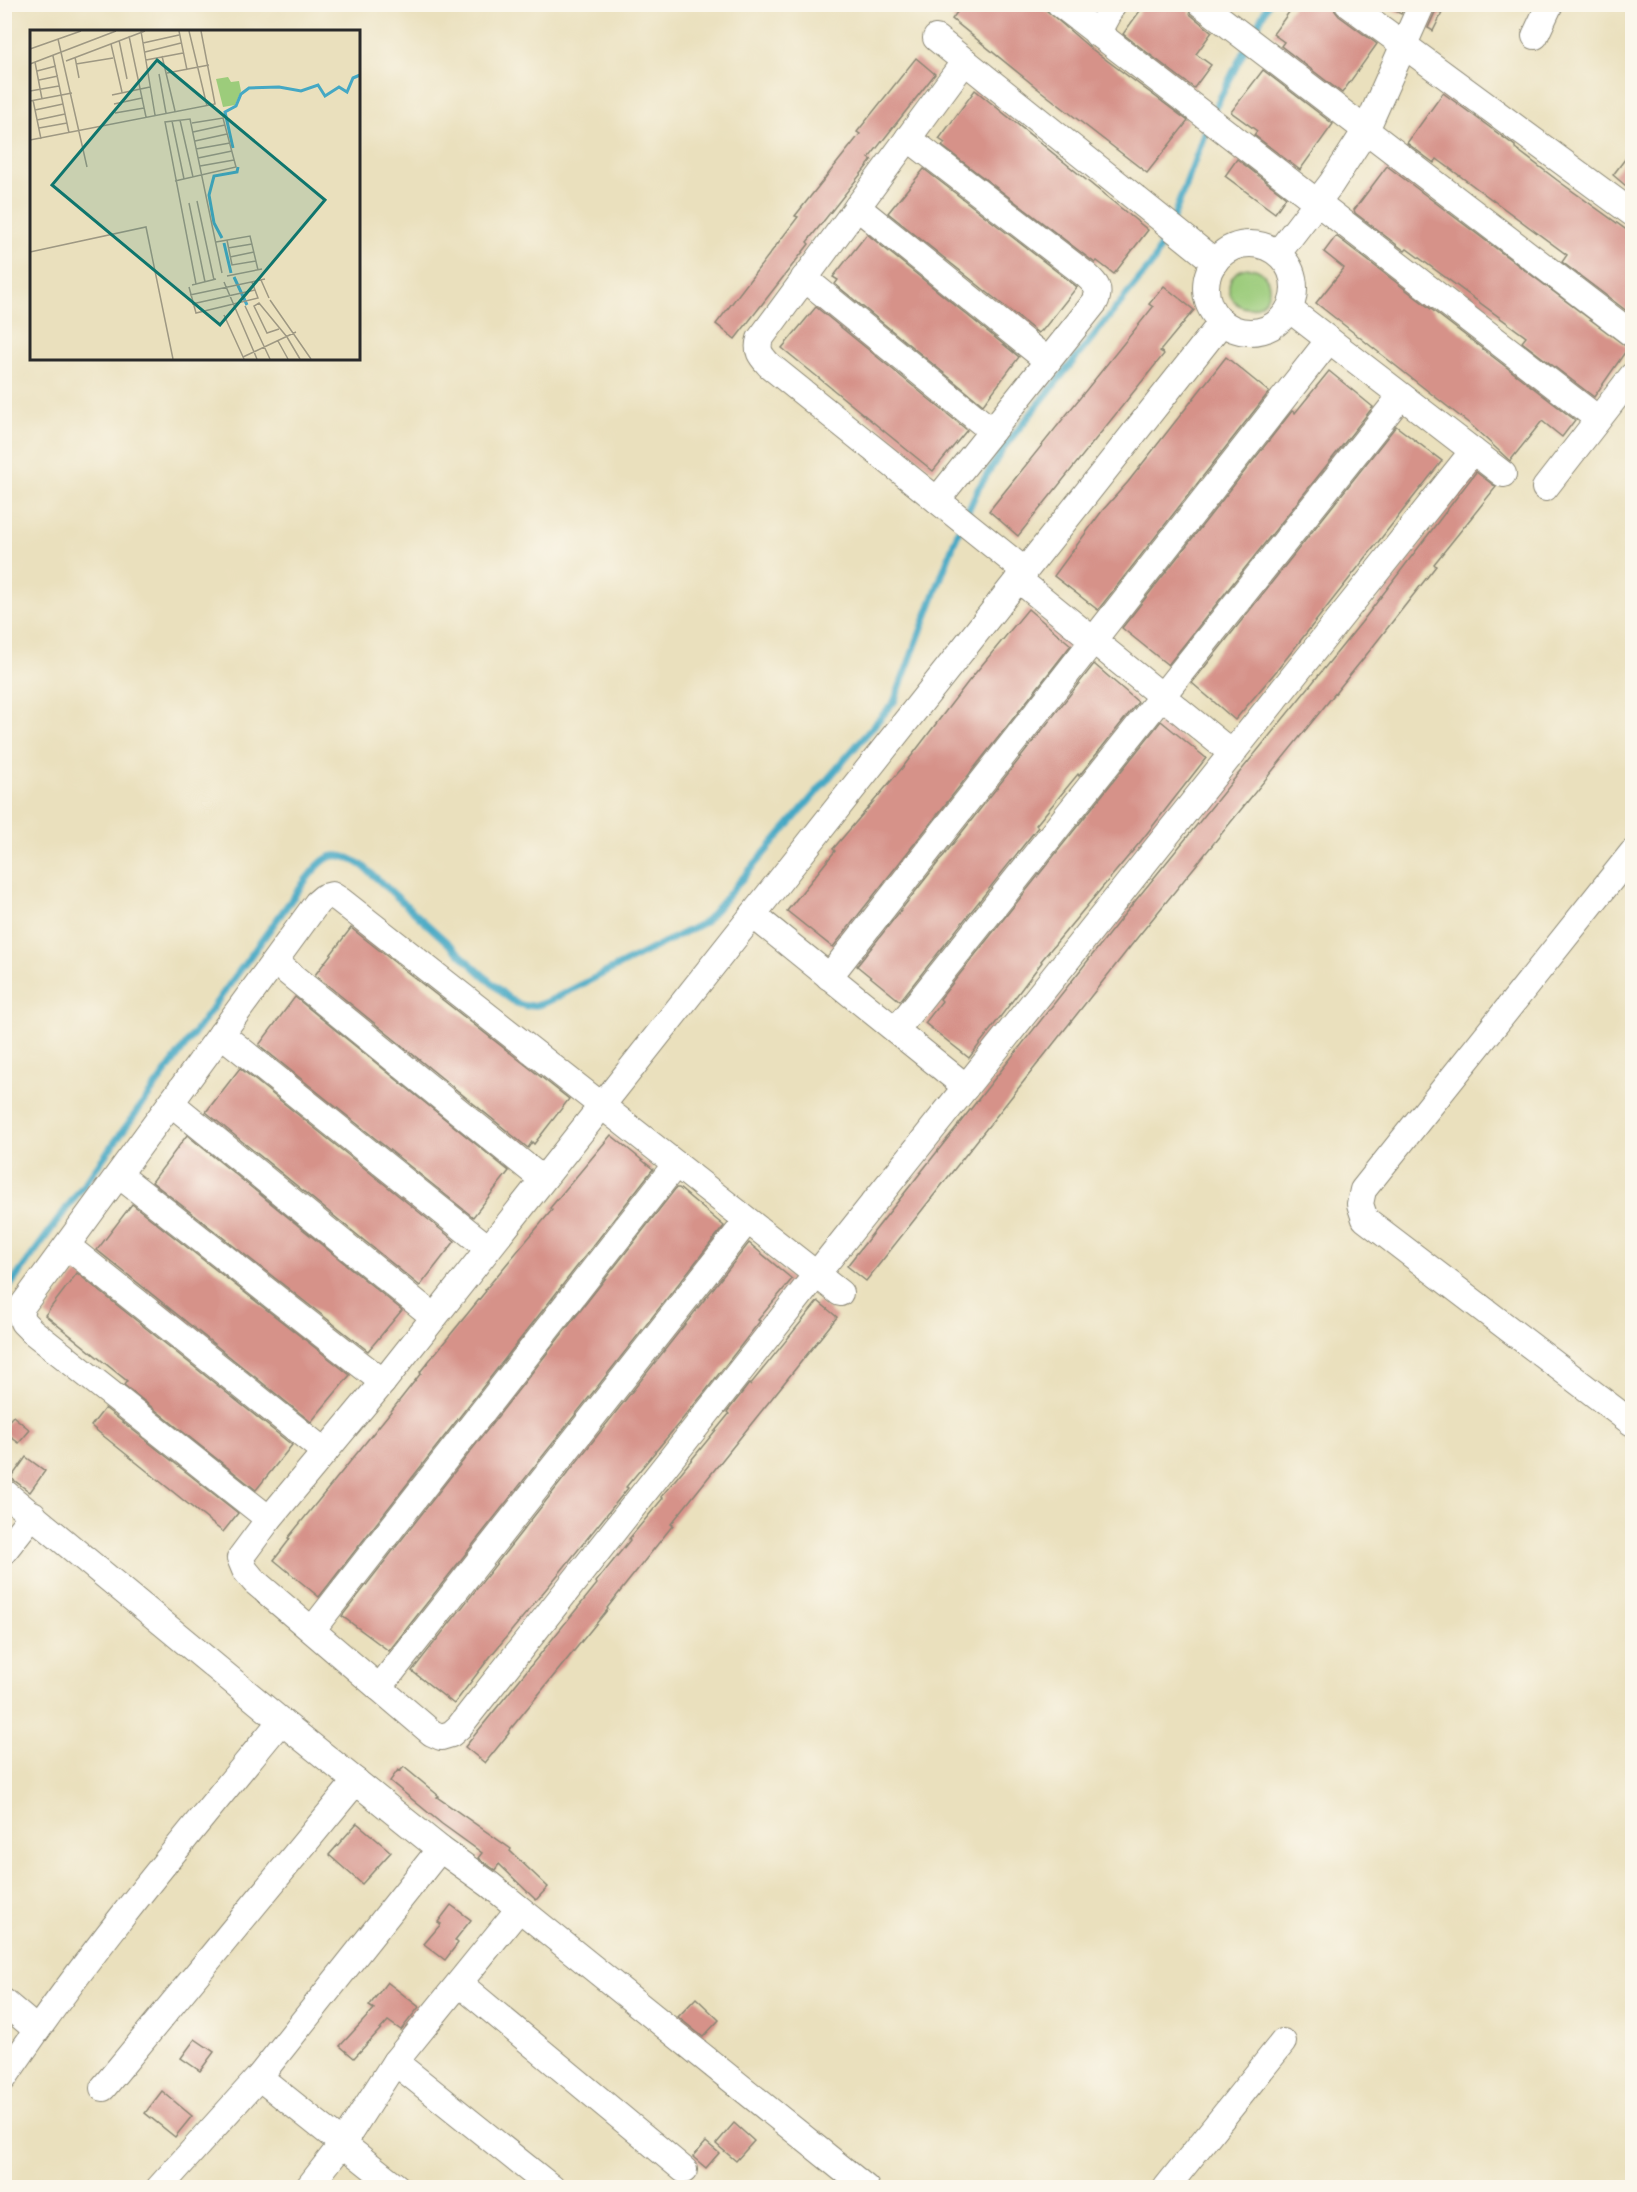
<svg xmlns="http://www.w3.org/2000/svg" width="1637" height="2192" font-family="Mynerve,sans-serif">
	<style>
		.green { fill: #9ccc7b; stroke: #647c53; stroke-width: 1.5 }
		.lines { fill: none; stroke-linecap: round; stroke-linejoin: round }
		.stream { stroke: #45a8c4; stroke-width: 7 }
		.building { fill: #d69289 }
		.street-casing { stroke: #8a8674; stroke-width: 28 }
		.street { stroke: #fff; stroke-width: 26 }
		.inset-river { fill: none; stroke: #45a8c4; stroke-width: 3 }
		.inset-road { fill: none; stroke: #9e9883; stroke-width: 1.5 }
		.view { fill: #0f766e; fill-opacity: 0.15; stroke: #0f766e; stroke-width: 3 }
		.inset-edge { fill: none; stroke: #2b2b2b; stroke-width: 3 }
	</style>
	<rect width="100%" height="100%" fill="#fbf7ec"/>
	<filter id="ink" filterUnits="userSpaceOnUse"><feTurbulence type="fractalNoise" baseFrequency=".0167" numOctaves="2"/><feDisplacementMap in="SourceGraphic" scale="12" xChannelSelector="R" yChannelSelector="G"/><feConvolveMatrix kernelMatrix="1 2 1 2 8 2 1 2 1" color-interpolation-filters="sRGB"/></filter>
	<filter id="wash" filterUnits="userSpaceOnUse"><feTurbulence type="fractalNoise" baseFrequency=".008" numOctaves="4" result="noise"/><feDisplacementMap in="SourceGraphic" scale="24" xChannelSelector="R" yChannelSelector="G"/><feGaussianBlur stdDeviation="1.35" result="paint"/><feColorMatrix in="noise" values="0 0 0 0 0 0 0 0 0 0 0 0 0 0 0 0 0 1.4 0 .05"/><feComposite in="paint" operator="in"/></filter>
	<g filter="url(#wash)">
		<rect width="100%" height="100%" fill="#eae0bd"/>
		<!-- green -->
		<circle class="green" cx="1249" cy="288" r="20"/>
		<g class="lines">
			<!-- stream -->
			<g class="stream">
				<polyline points="1252,37 1268,4"/>
				<polyline points="1212,114 1246,47"/>
				<polyline points="1172,221 1208,125"/>
				<polyline points="965,517 978,489 1005,446 1154,261 1167,231"/>
				<path d="M4,1294L305,881C325,855 335,847 363,866L506,996L516,1003L526,1006L538,1005L549,1001L705,922L894,702L960,527"/>
			</g>
		</g>
		<g id="blocks">
			<!-- building -->
			<g class="building">
				<polygon points="963,4 1039,4 1089,47 1188,121 1147,173 1037,88 952,19"/>
				<polygon points="1145,4 1186,4 1191,15 1212,32 1196,54 1211,65 1194,88 1123,34"/>
				<polygon points="1295,4 1333,4 1335,11 1339,16 1377,44 1342,93 1281,46 1284,42 1273,34"/>
				<polygon points="1382,4 1405,4 1401,14"/>
				<polygon points="1436,10 1442,13 1433,31 1428,28"/>
				<polygon points="916,58 935,74 869,158 872,160 807,242 809,244 735,339 716,324 798,217 795,216 860,134 857,132"/>
				<polygon points="1263,70 1333,124 1300,170 1254,135 1257,131 1231,112"/>
				<polygon points="975,90 1148,230 1114,274 1097,261 1095,263 942,146 945,143 939,139"/>
				<polygon points="1443,93 1515,146 1515,148 1557,180 1632,234 1632,315 1562,262 1567,255 1437,159 1434,163 1407,143"/>
				<polygon points="1632,150 1632,191 1613,175"/>
				<polygon points="1237,159 1286,197 1275,213 1225,176"/>
				<polygon points="1387,166 1628,348 1594,397 1522,342 1526,337 1407,249 1405,251 1355,213 1354,210"/>
				<polygon points="924,169 1077,287 1042,331 1041,330 1038,333 888,213"/>
				<polygon points="867,234 1019,357 983,405 835,284 838,280 833,277"/>
				<polygon points="1336,236 1575,420 1562,437 1542,421 1510,461 1471,425 1316,303 1344,268 1324,252"/>
				<polygon points="1164,286 1194,310 1160,351 1164,354 1018,536 989,511 1153,307 1149,304"/>
				<polygon points="816,307 967,430 933,471 782,348"/>
				<polygon points="1226,357 1269,392 1098,610 1054,576 1102,511 1128,482"/>
				<polygon points="1329,371 1373,407 1168,665 1122,628 1292,411 1295,413"/>
				<polygon points="1396,426 1442,461 1278,669 1235,720 1192,683"/>
				<polygon points="1476,472 1496,487 1434,564 1436,566 1371,649 1137,938 866,1281 847,1266 1127,911 1361,623"/>
				<polygon points="1028,609 1071,645 833,947 831,946 787,911 835,851 833,849 903,767 968,682"/>
				<polygon points="1094,664 1138,702 1079,776 1078,774 1036,825 1038,827 900,1001 857,966"/>
				<polygon points="1161,721 1206,758 1141,841 1041,961 1042,962 969,1058 925,1023 942,1001 940,999"/>
				<polygon points="351,928 569,1099 534,1144 532,1142 528,1148 315,975"/>
				<polygon points="295,997 509,1171 473,1217 259,1045"/>
				<polygon points="240,1068 455,1241 420,1286 206,1112"/>
				<polygon points="187,1135 402,1310 368,1351 152,1182"/>
				<polygon points="611,1135 653,1169 319,1597 274,1560 290,1539 288,1538 388,1415 421,1373 420,1372 486,1291 485,1290 552,1210 550,1208"/>
				<polygon points="676,1188 679,1188 724,1226 389,1651 342,1616"/>
				<polygon points="132,1204 350,1375 311,1422 97,1250"/>
				<polygon points="749,1243 792,1279 758,1320 760,1321 704,1393 626,1487 628,1488 561,1571 493,1653 454,1704 412,1671"/>
				<polygon points="77,1273 292,1445 256,1490 124,1385 127,1381 45,1315"/>
				<polygon points="818,1301 837,1317 671,1524 673,1525 607,1608 608,1609 508,1732 509,1733 485,1763 465,1747 597,1584 596,1582 630,1540 629,1539 663,1498 661,1497 729,1414 727,1412 749,1384 750,1385"/>
				<polygon points="105,1408 238,1513 223,1532 91,1426"/>
				<polygon points="13,1416 30,1430 19,1443 4,1432 4,1426"/>
				<polygon points="26,1457 45,1471 30,1492 11,1478"/>
				<polygon points="404,1767 439,1796 437,1797 511,1849 510,1851 548,1887 536,1900 499,1864 495,1870 478,1858 482,1853 442,1824 390,1781 398,1770 400,1771"/>
				<polygon points="357,1823 391,1852 362,1884 329,1855"/>
				<polygon points="451,1905 471,1920 455,1940 458,1943 445,1960 424,1944 441,1924 438,1922"/>
				<polygon points="387,1982 419,2007 401,2030 388,2021 354,2058 340,2046 374,2009 369,2006"/>
				<polygon points="696,1998 719,2020 703,2037 678,2017"/>
				<polygon points="195,2039 214,2052 200,2071 181,2058"/>
				<polygon points="162,2091 192,2116 175,2137 145,2113"/>
				<polygon points="734,2123 754,2141 736,2161 716,2144"/>
				<polygon points="706,2142 719,2153 706,2168 693,2157"/>
			</g>
		</g>
	</g>
	<g filter="url(#ink)">
		<use href="#blocks" fill-opacity="0" stroke="#8a8674" stroke-width="1.5"/>
		<g class="lines">
			<defs>
				<g id="street">
					<polyline points="1060,4 1598,419"/>
					<polyline points="1201,4 1632,334"/>
					<polyline points="1348,4 1632,213"/>
					<polyline points="1097,34 1113,4"/>
					<polyline points="1535,36 1550,4"/>
					<polyline points="936,38 1215,262"/>
					<path d="M965,61L760,339C756,351 761,356 769,365L1025,571"/>
					<path d="M908,138L1086,275C1096,284 1101,289 1095,302L937,500"/>
					<polyline points="857,207 1048,361"/>
					<circle cx="1250" cy="288" r="44"/>
					<polyline points="1278,253 1331,184 1366,130 1422,4"/>
					<polyline points="804,278 992,431"/>
					<polyline points="1289,309 1503,474"/>
					<polyline points="1222,322 383,1382 269,1519 240,1558 245,1570 254,1581 432,1733 441,1737 451,1734 459,1727 816,1275 1473,451"/>
					<polyline points="1545,488 1632,376"/>
					<polyline points="1018,579 1233,754"/>
					<polyline points="1632,853 1363,1190 1360,1204 1365,1219 1632,1423"/>
					<polyline points="753,915 966,1087"/>
					<polyline points="275,962 542,1179"/>
					<polyline points="829,977 1329,340"/>
					<polyline points="896,1030 1401,396"/>
					<polyline points="221,1034 488,1248"/>
					<polyline points="171,1103 434,1317"/>
					<polyline points="119,1175 383,1382"/>
					<polyline points="67,1246 325,1452"/>
					<polyline points="4,1492 281,1721 440,1849 489,1884 866,2188"/>
					<polyline points="269,1519 32,1331 23,1322 20,1313 23,1305 317,903 324,897 332,895 340,900 840,1293"/>
					<polyline points="4,1551 33,1514"/>
					<polyline points="312,1630 676,1164"/>
					<polyline points="379,1688 747,1221"/>
					<polyline points="460,1984 684,2170"/>
					<polyline points="4,2002 37,2030"/>
					<polyline points="395,2062 552,2188"/>
					<polyline points="259,2077 398,2188"/>
					<path d="M4,2078C88,1953 186,1837 281,1721"/>
					<polyline points="103,2088 356,1781"/>
					<polyline points="159,2188 259,2077 440,1849"/>
					<polyline points="308,2188 343,2143 395,2062 519,1909"/>
					<polyline points="1166,2188 1283,2042"/>
				</g>
			</defs>
			<!-- street casing -->
			<use href="#street" class="street-casing"/>
			<!-- street -->
			<use href="#street" class="street"/>
		</g>
	</g>
	<!-- overview -->
	<g transform="translate(30 30)">
		<rect width="330" height="330" fill="#eae0bd"/>
		<path d="M198,47L201,52L209,51L211,61L205,75L193,77L186,49Z" fill="#9ccc7b"/>
		<path class="inset-river" d="M203,118L195,82L206,76L211,64L219,58L249,57L271,61L288,55L295,66L309,57L317,62L323,48L330,45M192,208L184,193L179,165L184,146L207,142L208,137M194,213L201,243M204,247L217,275"/>
		<path class="inset-road" d="M111,1L125,85M149,1L157,40M159,1L177,76M99,6L116,87M28,9L57,137M89,10L97,49M113,13L149,5M81,14L92,62M0,19L51,1M115,22L151,13M23,26L39,103M132,26L145,81M45,27L49,48M116,30L153,23M36,31L115,1M5,32L12,69M0,34L86,1M46,34L83,28M7,41L26,36M137,43L179,35M129,44L136,83M9,50L28,46M0,61L29,56M82,65L120,57M3,70L11,109M0,71L42,63M84,74L112,68M5,80L33,74M85,83L114,78M7,90L35,84M150,90L163,147M142,91L154,149M9,98L37,93M163,102L195,95M0,110L185,74L171,1M165,111L197,104M166,119L200,113M168,128L202,121M170,136L204,130M145,151L206,137L193,88L162,93M167,171L184,250M159,173L175,252M197,210L202,235L226,231M186,212L220,206L228,240M198,218L222,214M0,222L116,197L143,329M200,227L224,222M197,246L232,239M231,250L239,268M194,252L227,329M166,254L135,92L160,89L192,243M162,255L186,249M159,257L166,283L228,268L222,252M160,265L235,249M240,270L281,329M162,274L225,260M215,276L240,329M194,285L214,329M249,299L237,303L224,276L229,273L257,307L270,329M248,311L258,329M213,327L266,302"/>
		<path class="view" d="M127,30L295,170L190,295L22,155Z"/>
		<rect width="330" height="330" class="inset-edge"/>
	</g>
	<!-- margin -->
	<rect width="1637" height="2192" fill="none" stroke="#fbf7ec" stroke-width="24"/>
</svg>
